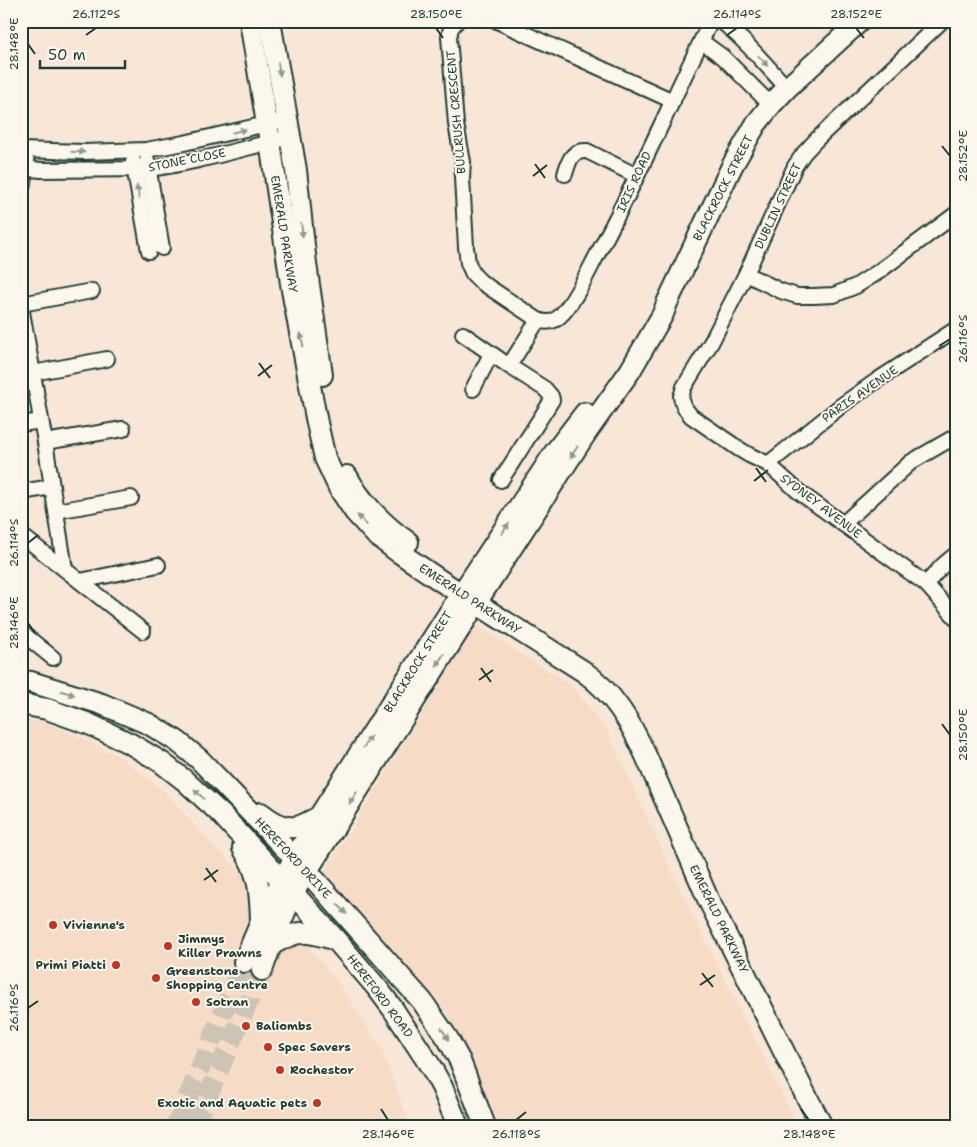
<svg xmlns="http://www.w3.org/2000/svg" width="977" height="1147" font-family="'Shantell Sans',sans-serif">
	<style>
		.built { fill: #f6dbc6 }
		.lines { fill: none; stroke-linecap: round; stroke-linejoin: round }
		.secondary-tunnel { stroke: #cdc4b6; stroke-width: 20; stroke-dasharray: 20 10; stroke-linecap: butt }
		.street-casing { stroke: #1f3d34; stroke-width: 18 }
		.secondary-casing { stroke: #1f3d34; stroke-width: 24 }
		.street { stroke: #fbf7ec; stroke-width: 14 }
		.secondary { stroke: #fbf7ec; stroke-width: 20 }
		.oneway { fill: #8d9a90 }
		.ticks { fill: none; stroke: #1f3d34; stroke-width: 2 }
		.poi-dot { fill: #c8321e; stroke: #fbf7ec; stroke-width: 2 }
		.labels { text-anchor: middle; stroke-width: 4; stroke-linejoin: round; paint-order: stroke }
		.street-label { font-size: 12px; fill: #1f3d34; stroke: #fbf7ec }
		.poi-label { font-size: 12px; font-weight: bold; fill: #1f3d34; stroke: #fbf7ec; text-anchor: start }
		.neatline { fill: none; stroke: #1f3d34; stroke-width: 2 }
		.ticks-label { font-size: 12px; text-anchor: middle; fill: #1f3d34 }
	</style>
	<rect width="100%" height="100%" fill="#f8e6d6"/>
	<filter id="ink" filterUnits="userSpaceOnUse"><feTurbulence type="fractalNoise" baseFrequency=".02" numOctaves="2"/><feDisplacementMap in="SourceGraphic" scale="10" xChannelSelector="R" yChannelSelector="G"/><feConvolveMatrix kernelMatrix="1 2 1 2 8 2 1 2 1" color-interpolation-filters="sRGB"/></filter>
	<g filter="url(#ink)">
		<!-- built -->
		<g class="built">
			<polygon points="476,626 571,685 608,733 691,913 798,1126 499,1126 446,1011 325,872"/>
			<polygon points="21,719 43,722 84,739 121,758 166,793 209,842 262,891 338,983 382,1050 410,1126 21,1126"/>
		</g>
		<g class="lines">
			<!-- secondary-tunnel -->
			<g class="secondary-tunnel">
				<polyline points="176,1126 244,962"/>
				<polyline points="195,1126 262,970"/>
			</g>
			<defs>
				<g id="street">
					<path d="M457,21L451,28L449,37L456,124L463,162L462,178L466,247L468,263L473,274L481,282L538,320C546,323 552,323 559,317C573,305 588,272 597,255C638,179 672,99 711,21"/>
					<polyline points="497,21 673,101"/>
					<path d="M721,21C746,41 766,65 787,88"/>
					<polyline points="942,21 817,139 804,153 795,166 746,274 723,319 712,341 684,387 681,397 684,407 691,416 739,449 749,455 768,464 799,492 926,584 956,618"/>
					<polyline points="701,41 723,57 771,105"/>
					<polyline points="21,150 84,152 146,150 184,143 275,122"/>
					<polyline points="147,160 162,248"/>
					<polyline points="133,161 149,251"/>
					<path d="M21,168L41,170L148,169C196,163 244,148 291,137"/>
					<path d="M565,174C569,161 571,150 587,151L637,176"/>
					<polyline points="21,192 27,162"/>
					<polyline points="746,274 781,291 797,296 813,296 834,295 856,286 878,272 956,214"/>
					<polyline points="21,304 92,291"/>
					<polyline points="21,306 45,442 65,569"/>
					<polyline points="463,334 509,366"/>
					<polyline points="33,373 107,359"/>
					<polyline points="473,389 491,354"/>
					<polyline points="21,424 41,421"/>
					<polyline points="45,442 123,429"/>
					<polyline points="768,464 842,405 879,379 956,329"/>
					<polyline points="501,480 552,400 551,396 545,389 509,366 538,320"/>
					<polyline points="21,492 52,487"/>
					<polyline points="56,511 131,498"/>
					<polyline points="843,524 911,462 956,436"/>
					<polyline points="21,535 143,631"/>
					<polyline points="80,581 158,565"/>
					<polyline points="926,584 943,565 956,554"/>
					<polyline points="21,632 53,658"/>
				</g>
				<g id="secondary">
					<path d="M250,21L270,142L292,290L317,423L325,458L339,488L355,512L375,534L397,551L441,581L583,671C613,692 631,723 646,756L708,899L801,1086L822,1126"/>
					<polyline points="270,21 296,170 306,264 322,375"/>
					<path d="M347,476C360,501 384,526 408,542"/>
					<polyline points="21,681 31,682 102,704 149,724 177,741 199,759 307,871 422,1001 448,1039 460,1061 485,1126"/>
					<polyline points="21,704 47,709 89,724 131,744 161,762 184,780 221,814 336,940 378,989 393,1009 431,1067 442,1087 458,1126"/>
					<path d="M261,813C271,821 286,831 300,826C306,824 312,820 319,817"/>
					<path d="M243,848C259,873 260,891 261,920"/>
					<path d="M271,945C299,929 305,930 336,940"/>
					<polyline points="244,962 261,922 282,880 319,817 451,610 555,452 585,413"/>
					<polyline points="262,970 271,945 293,893 483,592 586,433 630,371 663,314 667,303 732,166 756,124 771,105 787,88 860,21"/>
				</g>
			</defs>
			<!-- street casing -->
			<use href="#street" class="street-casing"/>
			<!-- secondary casing -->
			<use href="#secondary" class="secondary-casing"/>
			<!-- street -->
			<use href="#street" class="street"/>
			<!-- secondary -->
			<use href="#secondary" class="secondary"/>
		</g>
		<!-- one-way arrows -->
		<defs><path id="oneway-solid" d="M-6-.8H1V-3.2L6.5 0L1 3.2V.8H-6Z" transform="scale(1.25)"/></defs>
		<g class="oneway">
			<use href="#oneway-solid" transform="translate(763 61) rotate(48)"/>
			<use href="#oneway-solid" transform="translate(279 69) rotate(80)"/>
			<use href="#oneway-solid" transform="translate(239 131) rotate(-14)"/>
			<use href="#oneway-solid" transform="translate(78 152) rotate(1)"/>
			<use href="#oneway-solid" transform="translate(138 192) rotate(-100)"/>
			<use href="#oneway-solid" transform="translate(302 230) rotate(84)"/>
			<use href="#oneway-solid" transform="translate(302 340) rotate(-101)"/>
			<use href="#oneway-solid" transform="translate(574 452) rotate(123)"/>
			<use href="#oneway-solid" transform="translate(362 520) rotate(-133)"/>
			<use href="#oneway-solid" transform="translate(505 529) rotate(-57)"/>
			<use href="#oneway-solid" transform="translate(440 660) rotate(122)"/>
			<use href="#oneway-solid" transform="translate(68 693) rotate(17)"/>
			<use href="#oneway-solid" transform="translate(367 742) rotate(-57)"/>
			<use href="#oneway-solid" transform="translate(199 794) rotate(-137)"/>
			<use href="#oneway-solid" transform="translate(353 798) rotate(122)"/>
			<use href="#oneway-solid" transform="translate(342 909) rotate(48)"/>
			<use href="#oneway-solid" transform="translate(445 1034) rotate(58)"/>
		</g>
	</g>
	<!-- ticks -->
	<path class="ticks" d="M436,28L443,38M856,28L864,38M86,35L96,28M727,35L737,28M28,44L35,54M942,146L950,156M535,164L545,178M533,176L547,165M939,346L950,339M259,363L270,378M258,376L272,365M756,468L766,482M754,481L768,470M28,543L38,535M28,623L35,633M481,668L491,682M479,680L493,670M942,724L950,735M206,868L216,882M204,880L218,870M702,973L713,987M700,985L715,975M28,1008L38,1001M381,1109L388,1120M801,1109L809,1120M516,1120L526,1112"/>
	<!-- markers -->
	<g class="poi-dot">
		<circle cx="53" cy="925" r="5"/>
		<circle cx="168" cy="946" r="5"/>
		<circle cx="116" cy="965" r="5"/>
		<circle cx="156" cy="978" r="5"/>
		<circle cx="196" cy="1002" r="5"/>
		<circle cx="246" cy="1026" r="5"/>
		<circle cx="268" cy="1047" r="5"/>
		<circle cx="280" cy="1070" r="5"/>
		<circle cx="317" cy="1103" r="5"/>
	</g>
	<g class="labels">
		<!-- street labels -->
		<g class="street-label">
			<text transform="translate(456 112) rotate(-95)" y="4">BULLRUSH CRESCENT</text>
			<text transform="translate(187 160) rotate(-11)" y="4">STONE CLOSE</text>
			<text transform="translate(634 182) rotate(-65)" y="4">IRIS ROAD</text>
			<text transform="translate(723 188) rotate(-63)" y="4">BLACKROCK STREET</text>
			<text transform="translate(778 206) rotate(-65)" y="4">DUBLIN STREET</text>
			<text transform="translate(284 234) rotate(81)" y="4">EMERALD PARKWAY</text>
			<text transform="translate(860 394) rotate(-35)" y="4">PARIS AVENUE</text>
			<text transform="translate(821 506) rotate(37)" y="4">SYDNEY AVENUE</text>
			<text transform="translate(470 599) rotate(33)" y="4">EMERALD PARKWAY</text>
			<text transform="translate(418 662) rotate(-58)" y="4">BLACKROCK STREET</text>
			<text transform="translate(293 858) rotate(47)" y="4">HEREFORD DRIVE</text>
			<text transform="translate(719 919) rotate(64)" y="4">EMERALD PARKWAY</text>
			<text transform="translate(380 996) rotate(53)" y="4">HEREFORD ROAD</text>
		</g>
		<!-- poi labels -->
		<g class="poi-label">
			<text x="63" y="929">Vivienne's</text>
			<text x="178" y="943">Jimmys<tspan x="178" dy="14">Killer Prawns</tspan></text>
			<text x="106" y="969" text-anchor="end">Primi Piatti</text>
			<text x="166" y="975">Greenstone<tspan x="166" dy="14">Shopping Centre</tspan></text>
			<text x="206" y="1006">Sotran</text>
			<text x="256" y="1030">Baliombs</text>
			<text x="278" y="1051">Spec Savers</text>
			<text x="290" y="1074">Rochestor</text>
			<text x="307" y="1107" text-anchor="end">Exotic and Aquatic pets</text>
		</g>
	</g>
	<!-- margin -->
	<rect width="977" height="1147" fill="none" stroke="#fbf7ec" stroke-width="55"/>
	<!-- scale -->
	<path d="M40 60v8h85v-8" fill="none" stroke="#1f3d34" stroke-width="2.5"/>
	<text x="48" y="60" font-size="15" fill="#1f3d34" stroke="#fbf7ec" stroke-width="4" paint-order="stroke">50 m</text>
	<rect x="28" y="28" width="922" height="1092" class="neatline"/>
	<g class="ticks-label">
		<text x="96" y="18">26.112°S</text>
		<text x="436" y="18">28.150°E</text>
		<text x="737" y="18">26.114°S</text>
		<text x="856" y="18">28.152°E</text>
		<text transform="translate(14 44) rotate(-90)" y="4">28.148°E</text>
		<text transform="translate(963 156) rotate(-90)" y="4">28.152°E</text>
		<text transform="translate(963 339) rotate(-90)" y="4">26.116°S</text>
		<text transform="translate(14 543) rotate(-90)" y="4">26.114°S</text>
		<text transform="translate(14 623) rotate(-90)" y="4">28.146°E</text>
		<text transform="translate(963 735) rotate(-90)" y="4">28.150°E</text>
		<text transform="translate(14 1008) rotate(-90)" y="4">26.116°S</text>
		<text x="388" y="1138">28.146°E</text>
		<text x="516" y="1138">26.118°S</text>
		<text x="809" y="1138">28.148°E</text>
	</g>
</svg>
